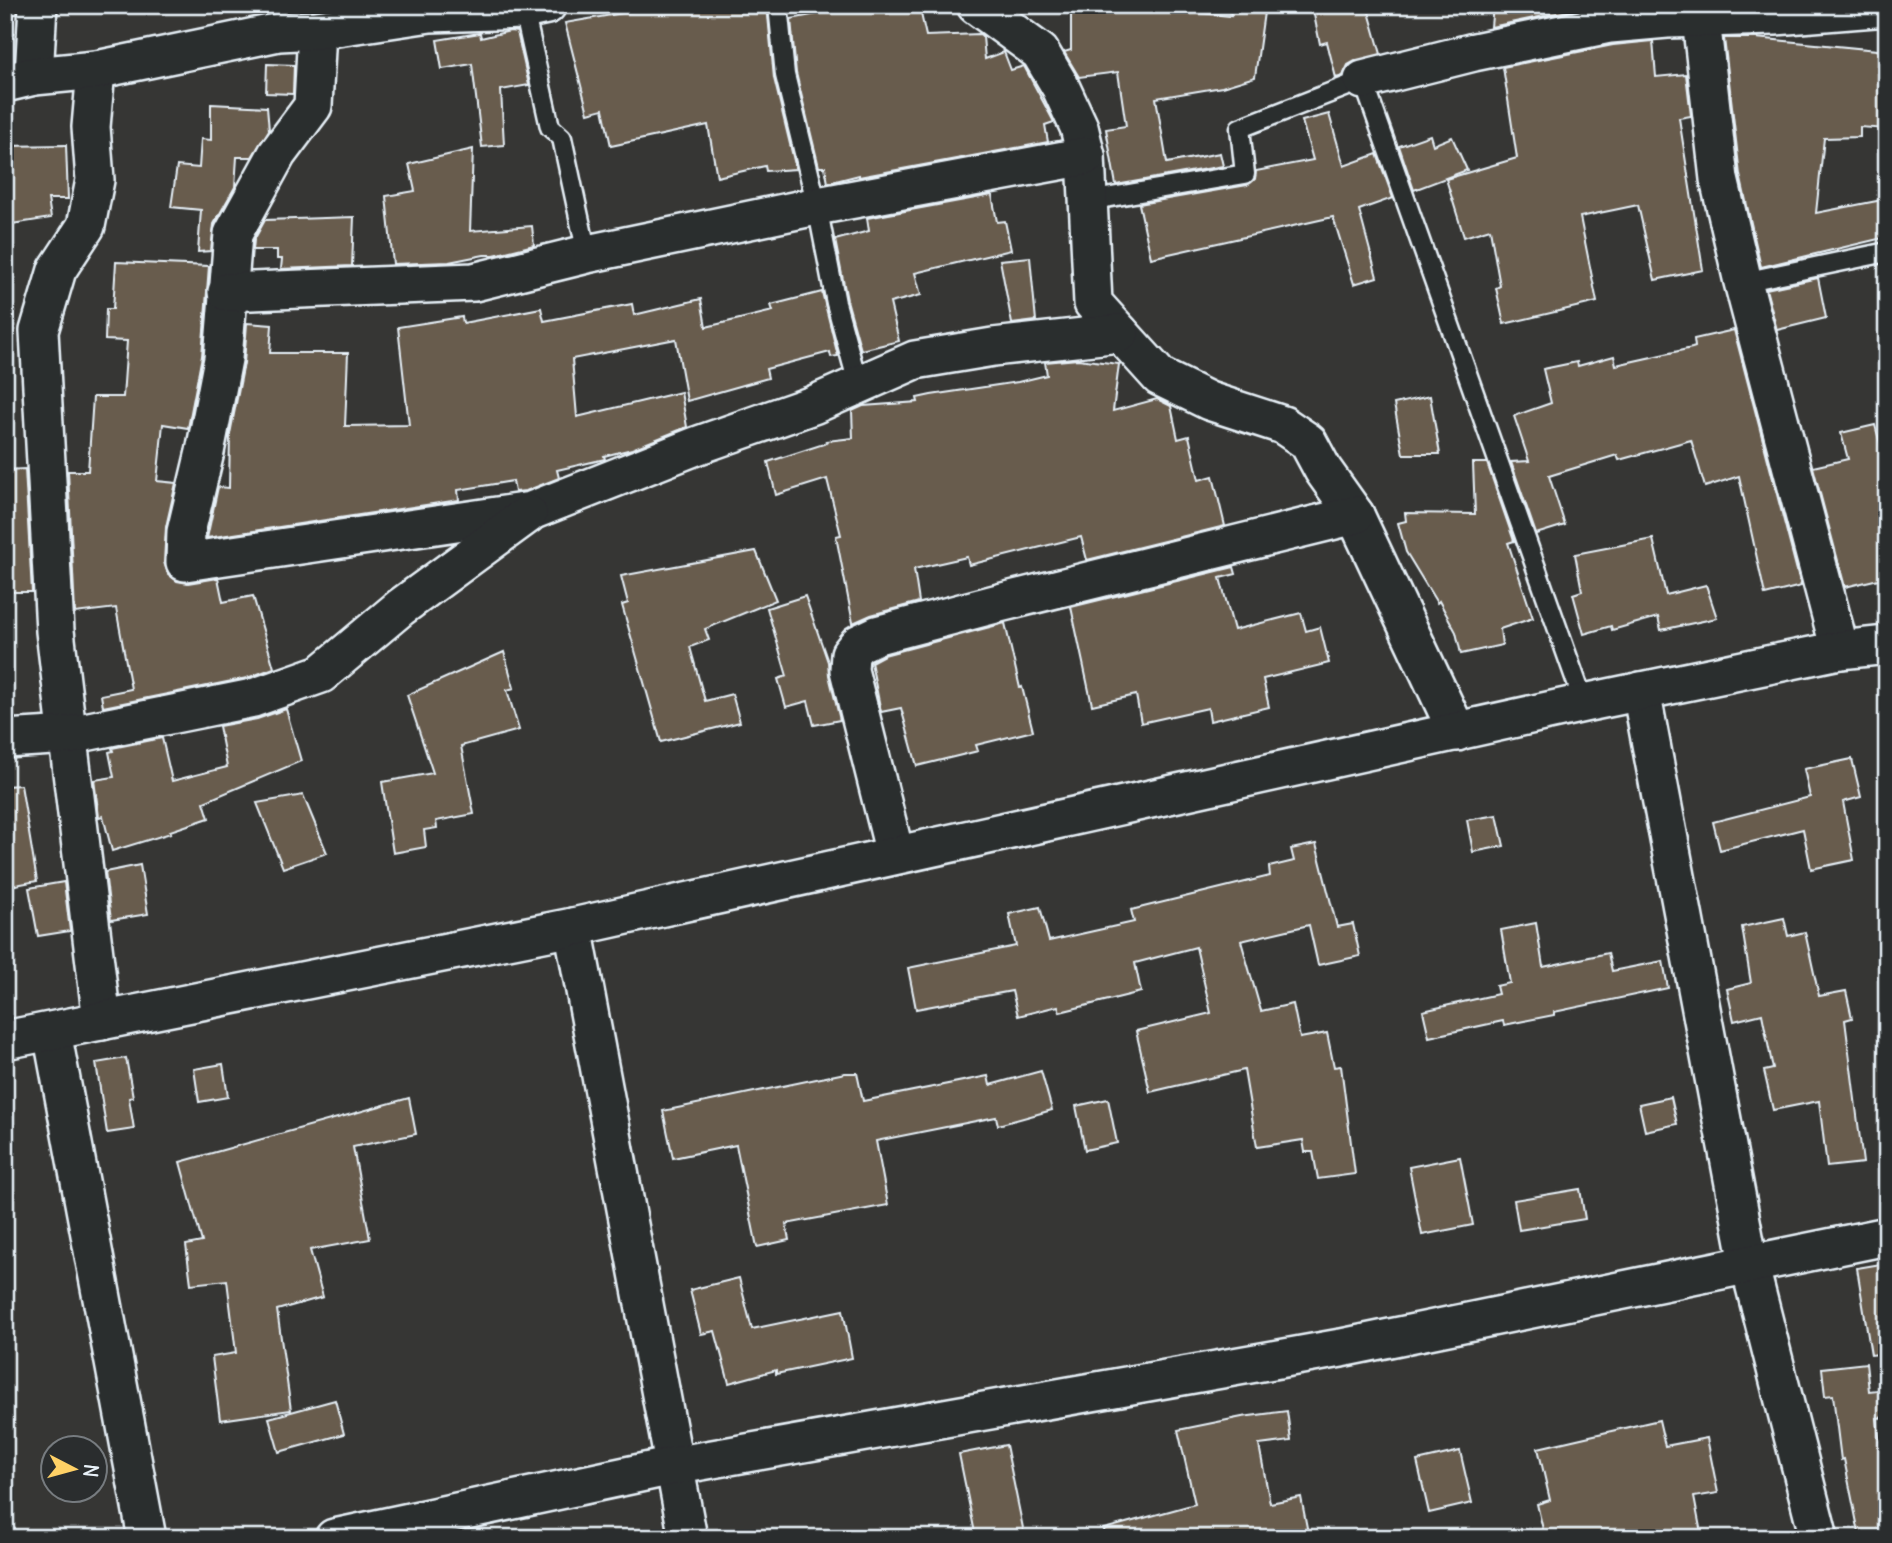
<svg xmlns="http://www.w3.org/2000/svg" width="1892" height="1543" font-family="Delius,sans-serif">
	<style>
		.building { fill: #675b4e; stroke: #e8f1f8; stroke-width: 2 }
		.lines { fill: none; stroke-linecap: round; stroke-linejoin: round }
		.lane-casing { stroke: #e8f1f8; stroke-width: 23 }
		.street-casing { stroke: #e8f1f8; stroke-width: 42 }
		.lane { stroke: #2a2d2e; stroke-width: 18 }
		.street { stroke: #2a2d2e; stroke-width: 37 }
	</style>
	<rect width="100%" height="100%" fill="#363634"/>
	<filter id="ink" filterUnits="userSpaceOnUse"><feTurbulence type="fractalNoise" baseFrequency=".0143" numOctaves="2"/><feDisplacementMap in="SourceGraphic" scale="14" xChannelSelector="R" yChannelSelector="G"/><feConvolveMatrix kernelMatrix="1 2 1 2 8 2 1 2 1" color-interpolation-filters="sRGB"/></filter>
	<g filter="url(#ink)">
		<!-- building -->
		<g class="building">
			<polygon points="669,5 767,5 774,78 796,169 766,171 765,166 717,177 708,125 611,146 603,109 588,113 565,23"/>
			<polygon points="832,5 919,5 926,36 980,34 983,37 985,59 1004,52 1011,70 1024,66 1054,122 1045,125 1048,142 859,177 859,175 828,183 825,167 819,167 796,73 791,19 833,11"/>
			<polygon points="1071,5 1162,5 1162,9 1231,16 1229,5 1265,5 1255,77 1222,87 1156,98 1167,163 1220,153 1223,166 1116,185 1106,129 1126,126 1118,72 1079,77 1064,52 1071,50"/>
			<polygon points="1312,5 1367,5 1381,54 1357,60 1348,65 1343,76 1336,78 1327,42 1320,44"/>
			<polygon points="1493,5 1597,5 1491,27"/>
			<polygon points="510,31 517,32 529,85 501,90 504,145 482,147 472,64 442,69 437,40 480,33 481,38"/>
			<polygon points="1724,38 1756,38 1887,51 1887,129 1860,127 1860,137 1824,138 1816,213 1887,199 1887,237 1761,267 1740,175"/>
			<polygon points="1653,41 1656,77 1686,74 1691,116 1679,118 1703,270 1655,280 1638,205 1580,217 1597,302 1504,324 1496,288 1500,286 1490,229 1464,237 1446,179 1517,158 1503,67 1613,45"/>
			<polygon points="267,64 294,65 293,94 266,93"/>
			<polygon points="211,104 267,107 269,130 252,157 237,157 235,187 214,224 211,251 198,252 201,210 171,207 177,166 199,168 201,139 211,140"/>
			<polygon points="1329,114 1344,166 1377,154 1393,198 1359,210 1377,277 1354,284 1333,217 1151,258 1139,204 1247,185 1255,179 1256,171 1313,160 1302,121"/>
			<polygon points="1430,135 1433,145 1452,137 1467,170 1414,190 1399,146"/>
			<polygon points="66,145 68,199 48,199 51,218 5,225 5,146"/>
			<polygon points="473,149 470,231 532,226 534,245 494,255 484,255 449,262 393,264 386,196 415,191 409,164"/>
			<polygon points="992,195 997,222 1005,221 1011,250 915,273 921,295 890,303 899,341 861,350 847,300 835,240 869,231 867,218"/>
			<polygon points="354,217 352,266 281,269 282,259 277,259 277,250 253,250 254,240 265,220"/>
			<polygon points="1030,257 1036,321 1012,324 1000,260"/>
			<polygon points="116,262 209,266 202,356 188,428 163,424 157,481 176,483 166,527 164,562 168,574 177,581 188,583 218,578 223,602 253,596 274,668 247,678 103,707 101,695 131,689 116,608 75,613 68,471 88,471 93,397 123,397 127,341 105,340 106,309 113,309"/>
			<polygon points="1818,278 1826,318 1777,330 1766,289"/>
			<polygon points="822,292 838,356 831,357 830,352 766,369 768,378 687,401 676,339 572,359 577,417 681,392 687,427 632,449 604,456 605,459 557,470 559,478 526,491 515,492 513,481 458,490 459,500 207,538 218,487 229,488 230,434 244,363 247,323 272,325 270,353 348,353 345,426 409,425 398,327 462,317 463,323 541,308 544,321 632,304 634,315 701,299 706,327 773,311 771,305"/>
			<polygon points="1734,330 1801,586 1765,595 1739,476 1705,487 1691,440 1619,460 1617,455 1549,476 1565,525 1536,534 1511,462 1529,461 1514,416 1551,403 1543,369 1577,362 1578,366 1614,356 1616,365 1692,348 1695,347 1694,339"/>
			<polygon points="1078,359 1119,364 1113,411 1157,399 1171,406 1178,439 1189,436 1199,480 1213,476 1225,526 1087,560 1081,537 969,565 967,557 914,569 919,602 871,615 853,623 836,536 841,535 827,479 776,495 768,462 827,443 826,441 853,438 852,411 863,406 918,402 917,398 931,395 1018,382 1047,375 1045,362"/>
			<polygon points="1430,396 1440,454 1403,454 1394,404"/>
			<polygon points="1875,425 1887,469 1887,577 1845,587 1813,467 1848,459 1841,433"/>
			<polygon points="1473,463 1487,463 1514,541 1508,543 1533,618 1500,629 1502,645 1461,654 1456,632 1439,601 1437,603 1406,552 1398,523 1406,521 1405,513 1475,514"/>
			<polygon points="25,469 32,592 5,592 5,470"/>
			<polygon points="1653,539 1666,595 1706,585 1717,618 1661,630 1658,617 1612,630 1611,626 1584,634 1573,594 1582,591 1575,554"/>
			<polygon points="756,551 776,600 705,629 709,640 690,647 705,701 732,694 740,722 661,742 622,605 628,603 621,576"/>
			<polygon points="1234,567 1236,574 1220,578 1234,630 1301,613 1306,631 1320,627 1329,663 1263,679 1269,707 1210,721 1208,708 1141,723 1136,695 1092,705 1071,607"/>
			<polygon points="805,596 828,662 829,675 840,720 814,725 808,701 786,707 778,679 787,676 767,608"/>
			<polygon points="1005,623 1020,688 1022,687 1033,731 976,745 978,751 917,766 901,708 881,712 871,662 884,655"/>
			<polygon points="504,652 514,688 507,690 519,730 461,746 474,814 436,821 437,828 424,830 426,847 393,853 382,782 433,773 407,695"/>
			<polygon points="286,709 301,761 204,802 209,818 170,831 171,833 112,851 103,816 99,817 94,780 114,777 109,752 113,751 112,748 162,738 172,781 227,767 219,726 257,719"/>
			<polygon points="1852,759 1861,797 1843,802 1854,860 1811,869 1803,829 1720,850 1713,822 1810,797 1804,769"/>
			<polygon points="21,785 37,881 5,887 5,786"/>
			<polygon points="303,795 327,853 283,868 257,803"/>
			<polygon points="1497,815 1504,846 1473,852 1467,820"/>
			<polygon points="1316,844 1337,927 1353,924 1360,956 1318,965 1309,925 1241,941 1261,1011 1293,1004 1300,1038 1327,1033 1334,1067 1341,1066 1355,1174 1318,1179 1313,1152 1305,1152 1303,1140 1257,1147 1244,1070 1150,1092 1136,1031 1211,1013 1196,947 1135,963 1141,992 1060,1012 1058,1006 1018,1016 1012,991 916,1009 908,968 1016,946 1009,914 1040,907 1049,941 1134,922 1131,910 1270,876 1269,867 1294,861 1291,849"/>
			<polygon points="140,865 148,914 111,920 105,872"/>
			<polygon points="64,882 70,931 38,936 29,888"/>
			<polygon points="1784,918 1788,936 1805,932 1819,996 1846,991 1852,1018 1845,1020 1863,1163 1827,1167 1819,1101 1773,1110 1764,1071 1773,1069 1762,1014 1734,1021 1727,989 1751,983 1742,927"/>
			<polygon points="1536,923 1543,967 1608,953 1612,971 1663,961 1668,988 1554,1012 1554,1015 1504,1025 1503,1021 1429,1037 1423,1011 1498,994 1496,986 1510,983 1501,930"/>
			<polygon points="126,1058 133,1097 129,1098 134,1129 107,1133 96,1063"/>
			<polygon points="223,1064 228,1097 199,1102 194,1069"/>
			<polygon points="1041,1071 1052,1110 998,1125 996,1117 876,1141 888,1205 786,1224 789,1240 757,1247 736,1145 673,1158 663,1111 845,1073 857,1073 863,1101 988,1076 990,1085"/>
			<polygon points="1671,1097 1677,1124 1645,1131 1639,1104"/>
			<polygon points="409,1098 416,1134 353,1147 370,1239 310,1250 323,1297 277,1310 291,1410 220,1420 212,1357 236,1353 227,1280 191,1284 186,1245 202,1242 180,1162"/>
			<polygon points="1108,1099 1117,1143 1085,1150 1076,1106"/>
			<polygon points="1460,1157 1473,1225 1422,1235 1409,1167"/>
			<polygon points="1580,1189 1585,1219 1519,1230 1514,1200"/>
			<polygon points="1887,1263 1887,1353 1871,1355 1857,1268"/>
			<polygon points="739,1278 752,1329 843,1310 852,1358 776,1374 776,1370 729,1383 715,1331 701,1334 690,1290"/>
			<polygon points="1866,1363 1869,1391 1887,1389 1887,1417 1877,1418 1884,1482 1887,1481 1887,1535 1873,1538 1860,1538 1844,1459 1841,1460 1833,1395 1825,1396 1822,1368"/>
			<polygon points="335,1400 344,1434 279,1452 269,1418"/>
			<polygon points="1287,1411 1291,1441 1259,1445 1270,1503 1301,1497 1309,1538 1105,1538 1104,1529 1195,1504 1178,1430 1242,1417"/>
			<polygon points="1659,1420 1665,1446 1707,1438 1718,1493 1694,1497 1702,1538 1545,1538 1537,1504 1550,1500 1538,1448"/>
			<polygon points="1006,1445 1025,1538 976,1538 959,1454"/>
			<polygon points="1460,1451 1472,1503 1429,1513 1417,1461"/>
		</g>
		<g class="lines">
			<defs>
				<g id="lane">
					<polyline points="778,5 785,75 817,206 836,303 858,384"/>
					<polyline points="524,10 550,127 562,138 587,254"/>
					<polyline points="1088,201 1245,174 1240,128 1363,80 1584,703"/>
					<polyline points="1743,282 1887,252"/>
				</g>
				<g id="street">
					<polyline points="976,5 1040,52 1060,86 1079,127 1086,156 1093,303 1160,377 1209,401 1283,425 1308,442 1323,470 1355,515 1457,732"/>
					<polyline points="1701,19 1719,179 1743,282 1840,650"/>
					<polyline points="317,30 313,106 277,154 233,234 223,359 205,452 186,532 185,562 531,511 696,446 813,405 915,360 993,347 1120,333"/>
					<polyline points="96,70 91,127 95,180 86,226 57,270 39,331 55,631 102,1021"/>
					<polyline points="34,76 38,5"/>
					<polyline points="1363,80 1474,52 1610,24 1667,19 1775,16 1887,7"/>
					<polyline points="5,83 34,76 96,70 279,32 317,30 430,13 524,10 547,5"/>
					<polyline points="227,292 474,282 587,254 817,206 1086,156"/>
					<polyline points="1641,691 1749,1263 1819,1538"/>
					<polyline points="5,739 70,735 253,698 321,674 401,607 528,514"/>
					<polyline points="895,854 849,670 850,654 858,644 877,635 999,603 1355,515"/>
					<polyline points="573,927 688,1538"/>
					<polyline points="52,1032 147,1538"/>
					<polyline points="5,1040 573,927 1584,703 1840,650 1887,645"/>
					<polyline points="334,1538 673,1466 1341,1348 1887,1236"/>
				</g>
			</defs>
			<!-- lane casing -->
			<use href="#lane" class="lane-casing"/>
			<!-- street casing -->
			<use href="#street" class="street-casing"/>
			<!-- lane -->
			<use href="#lane" class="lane"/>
			<!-- street -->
			<use href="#street" class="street"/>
		</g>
	</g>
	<!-- margin -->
	<rect width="1892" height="1543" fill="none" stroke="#2a2d2e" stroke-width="28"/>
	<rect x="14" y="14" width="1864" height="1515" fill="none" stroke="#e8f1f8" stroke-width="2.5" filter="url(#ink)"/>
	<!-- north arrow -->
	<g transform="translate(74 1469) rotate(96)"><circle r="33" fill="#2a2d2e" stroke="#767b7f" stroke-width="2"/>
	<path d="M0-5L12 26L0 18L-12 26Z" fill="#ffd166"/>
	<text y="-10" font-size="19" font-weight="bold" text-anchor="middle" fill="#e8f1f8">N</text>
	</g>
</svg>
